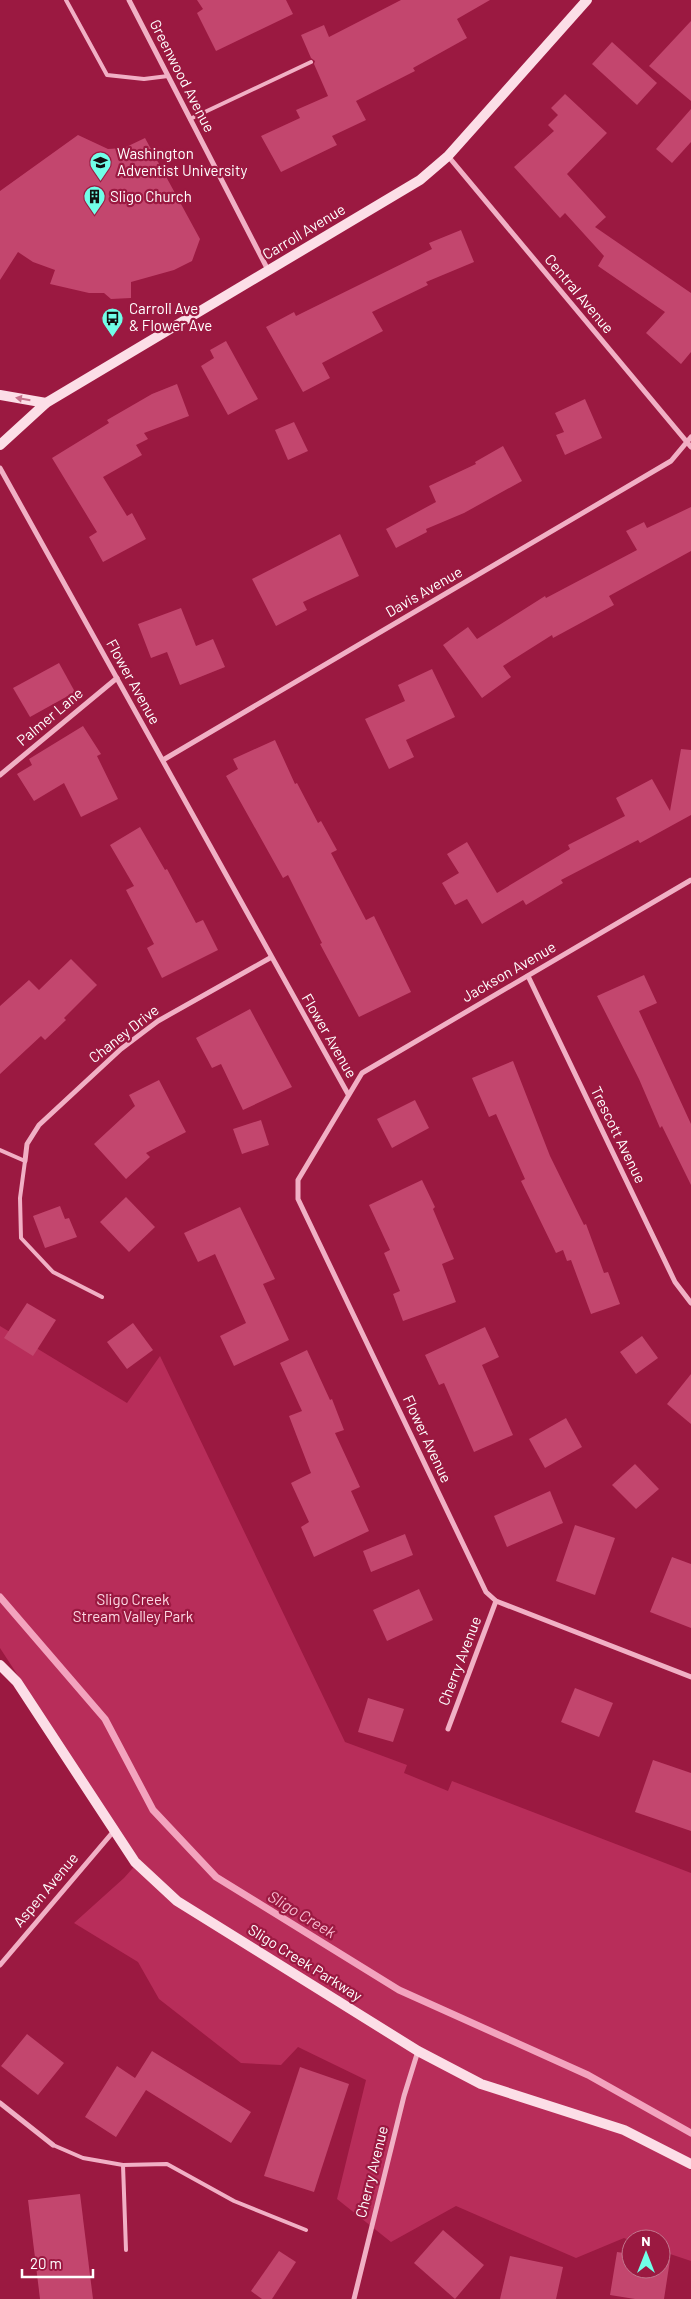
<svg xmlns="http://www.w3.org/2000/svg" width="691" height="2299" font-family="Barlow,sans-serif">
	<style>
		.green { fill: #b82d5a }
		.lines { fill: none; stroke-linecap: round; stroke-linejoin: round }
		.stream { stroke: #f3a3be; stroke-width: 7 }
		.building { fill: #c3466e }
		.lane { stroke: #f1b0c5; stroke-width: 4 }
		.street { stroke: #f1b0c5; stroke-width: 5 }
		.secondary { stroke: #fcdee7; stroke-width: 10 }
		.oneway { fill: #c7728c }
		.labels { text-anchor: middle; stroke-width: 4.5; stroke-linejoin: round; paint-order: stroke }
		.street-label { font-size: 15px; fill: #fff; stroke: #9b1941 }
		.poi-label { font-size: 15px; fill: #fff; stroke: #9b1941; text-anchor: start }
		.park-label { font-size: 15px; fill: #fcd7e3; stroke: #9b1941 }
		.water-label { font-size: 16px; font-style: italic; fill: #f8bcd0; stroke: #9b1941 }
	</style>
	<rect width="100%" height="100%" fill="#9b1941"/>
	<!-- green -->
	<polygon class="green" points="0,1326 127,1403 160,1356 345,1742 407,1765 404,1773 448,1791 452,1781 691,1873 691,2261 661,2251 661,2239 631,2241 624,2238 576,2258 456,2206 391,2242 337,2199 366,2080 298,2047 281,2065 241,2063 159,1999 138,1962 74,1923 124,1878 140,1860 128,1845 0,1648"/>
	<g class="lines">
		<!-- stream -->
		<polyline class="stream" points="0,1597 105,1719 153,1810 216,1877 399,1990 588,2075 691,2133"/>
	</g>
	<!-- building -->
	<g class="building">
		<polygon points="197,0 286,0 293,14 216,51 197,13 203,9"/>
		<polygon points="401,0 490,0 457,19 467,38 413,68 415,71 356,101 366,120 332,136 337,145 281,172 261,136 300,118 296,110 328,96 314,64 315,61 311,58 301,35 324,25 329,37"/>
		<polygon points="691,21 691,101 649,66"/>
		<polygon points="612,42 657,83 637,105 592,64"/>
		<polygon points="565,94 607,133 567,174 606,217 595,227 691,293 691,352 681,364 646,333 665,312 598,266 604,256 565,213 560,218 514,167 554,131 548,125 558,115 551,108"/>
		<polygon points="691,109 691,142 672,163 656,149"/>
		<polygon points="78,135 108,149 124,148 145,138 200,239 192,261 174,270 131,282 131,298 111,299 104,293 89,293 50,284 55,270 33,262 18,252 0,280 0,191"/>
		<polygon points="461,230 474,262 426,282 428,285 372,312 383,331 322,363 330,378 303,392 266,327 294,312 296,316 432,249 429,243"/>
		<polygon points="226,341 258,399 228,415 201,366 214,358 210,350"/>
		<polygon points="177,384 189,416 144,433 148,439 136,445 142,455 103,477 127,516 132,513 146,539 103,562 89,537 97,532 52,458 109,423 107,420 152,394"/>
		<polygon points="585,399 602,438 565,455 556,435 564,432 555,413"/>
		<polygon points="294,422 308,451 288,460 275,430"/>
		<polygon points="503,446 522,481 464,513 426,529 427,532 396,548 386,529 436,502 429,486 476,464 475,462"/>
		<polygon points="691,507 691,551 609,596 614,605 553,638 552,635 503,666 511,677 482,698 443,645 468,627 477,639 545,596 546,598 637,550 626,531 644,522 647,528"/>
		<polygon points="340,534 359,576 303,602 307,610 276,626 252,579"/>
		<polygon points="181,608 196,646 213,639 225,667 180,685 167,652 151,658 138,624"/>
		<polygon points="59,663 75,692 30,717 13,688"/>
		<polygon points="432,669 455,717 406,740 414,757 389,769 365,719 405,701 398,685"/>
		<polygon points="83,726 101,754 97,756 118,799 81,817 64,783 34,801 17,774 32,765 29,759"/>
		<polygon points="275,740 295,784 297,783 318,823 321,821 337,850 331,853 366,920 374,916 411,992 359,1017 320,944 322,943 288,875 283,878 226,776 238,769 233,759"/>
		<polygon points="681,749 691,750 691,815 640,843 638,840 561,880 563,883 526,905 523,900 482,924 467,899 455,905 442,883 459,873 447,854 467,842 497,893 570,849 568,845 625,816 616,798 652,779 670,811"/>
		<polygon points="140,827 165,870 167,869 196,923 203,920 218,950 162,978 147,948 154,944 126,890 134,886 110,845"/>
		<polygon points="71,959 97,985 64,1018 66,1020 45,1040 41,1036 0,1074 0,1006 29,980 39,990"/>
		<polygon points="644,975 657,1003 639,1011 691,1124 691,1185 662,1126 660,1128 639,1079 597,996"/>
		<polygon points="250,1009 292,1087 243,1110 221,1064 212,1068 196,1038"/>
		<polygon points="513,1061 550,1156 584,1225 586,1224 604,1273 608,1272 620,1304 591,1314 571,1260 567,1261 563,1250 556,1253 521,1181 525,1179 496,1114 489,1117 472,1078"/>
		<polygon points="159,1080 186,1132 146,1153 150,1157 126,1179 94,1144 135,1106 129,1095"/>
		<polygon points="415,1100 429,1128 392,1148 377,1119"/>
		<polygon points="261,1120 269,1145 242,1154 233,1129"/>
		<polygon points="422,1180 435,1207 433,1209 454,1259 442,1264 456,1302 403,1321 393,1294 400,1291 384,1253 390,1250 369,1205"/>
		<polygon points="126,1197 155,1227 129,1252 100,1222"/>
		<polygon points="60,1206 65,1219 69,1218 77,1237 45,1248 33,1216"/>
		<polygon points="240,1207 275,1279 263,1284 289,1340 234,1366 220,1336 246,1323 215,1254 198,1262 184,1233"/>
		<polygon points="27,1303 56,1320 33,1356 4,1338"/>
		<polygon points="133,1323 153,1350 127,1369 107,1342"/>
		<polygon points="485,1327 499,1357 482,1365 513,1435 474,1452 444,1383 439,1385 425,1355"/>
		<polygon points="642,1336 658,1358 636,1374 620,1352"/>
		<polygon points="307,1350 330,1400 332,1399 344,1430 335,1433 360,1487 351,1491 369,1531 314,1557 301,1527 309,1522 291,1483 311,1473 289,1416 302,1411 280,1363"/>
		<polygon points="691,1374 691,1424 667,1404"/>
		<polygon points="566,1418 582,1447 545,1468 529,1439"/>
		<polygon points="635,1464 659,1489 636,1509 612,1485"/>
		<polygon points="550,1491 563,1523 507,1547 494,1516"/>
		<polygon points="575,1525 615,1538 595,1595 556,1581"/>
		<polygon points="405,1534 413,1555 371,1572 363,1551"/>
		<polygon points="672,1557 691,1564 691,1628 650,1612"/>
		<polygon points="419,1589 433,1620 387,1641 373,1610"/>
		<polygon points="575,1688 613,1703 599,1737 561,1722"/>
		<polygon points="368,1698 404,1709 393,1742 358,1732"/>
		<polygon points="653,1760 691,1773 691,1831 635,1812"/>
		<polygon points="27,2034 64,2063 38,2095 1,2066"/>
		<polygon points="152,2051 251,2112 231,2143 146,2090 116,2137 85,2117 117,2066 135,2078"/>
		<polygon points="300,2067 349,2084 314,2192 264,2176"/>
		<polygon points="80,2194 93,2299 40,2299 28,2200"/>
		<polygon points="443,2230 484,2265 455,2299 414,2263"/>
		<polygon points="279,2251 296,2262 272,2299 262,2299 251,2291"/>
		<polygon points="617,2252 631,2254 631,2269 661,2269 661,2259 670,2260 664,2299 635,2299 610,2295"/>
		<polygon points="510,2256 563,2267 556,2299 500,2299"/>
	</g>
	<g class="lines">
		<!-- lane -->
		<g class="lane">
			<polyline points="66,0 107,75 144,79 168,76"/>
			<polyline points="190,119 311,62"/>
			<polyline points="0,1150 25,1161 20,1198 21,1238 53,1272 102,1297"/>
			<polyline points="53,2145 83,2158 123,2165 167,2164 234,2201 306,2230"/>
			<polyline points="123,2165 126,2250"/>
		</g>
		<!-- street -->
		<g class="street">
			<polyline points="129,0 268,270"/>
			<polyline points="448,156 691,447"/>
			<polyline points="0,468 348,1094"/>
			<polyline points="163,760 671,461 691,437"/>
			<polyline points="0,775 117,678"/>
			<polyline points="691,880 362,1073 298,1180 298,1199 486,1592 496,1601 691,1677"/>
			<polyline points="528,976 675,1282 691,1303"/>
			<polyline points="25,1161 27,1144 39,1125 121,1049 158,1021 270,958"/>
			<polyline points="448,1729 496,1601"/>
			<polyline points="0,1965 113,1832"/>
			<polyline points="0,2103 53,2145"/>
			<polyline points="354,2299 404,2096 418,2051"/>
		</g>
		<!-- secondary -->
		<g class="secondary">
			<polyline points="0,395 46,403"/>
			<polyline points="0,445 46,403 420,180 448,156 587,0"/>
			<polyline points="0,1665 17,1682 135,1862 177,1901 418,2051 481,2084 624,2130 691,2164"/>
		</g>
	</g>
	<!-- one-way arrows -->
	<defs><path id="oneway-solid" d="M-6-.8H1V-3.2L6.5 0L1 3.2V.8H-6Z" transform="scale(1.25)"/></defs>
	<use class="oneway" href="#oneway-solid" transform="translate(23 399) rotate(-170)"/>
	<!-- icons -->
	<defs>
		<symbol id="university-pin" viewBox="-11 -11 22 30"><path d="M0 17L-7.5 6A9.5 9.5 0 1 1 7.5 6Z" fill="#70ffe8" stroke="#9b1941"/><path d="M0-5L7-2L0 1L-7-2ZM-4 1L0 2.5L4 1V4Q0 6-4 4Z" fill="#111"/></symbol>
		<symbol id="building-pin" viewBox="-11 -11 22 30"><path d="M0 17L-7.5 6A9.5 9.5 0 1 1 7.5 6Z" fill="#70ffe8" stroke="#9b1941"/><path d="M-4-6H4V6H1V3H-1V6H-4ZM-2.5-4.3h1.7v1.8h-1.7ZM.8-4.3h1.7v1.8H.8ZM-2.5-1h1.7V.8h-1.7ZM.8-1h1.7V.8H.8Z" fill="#111"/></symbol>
		<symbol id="bus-pin" viewBox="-11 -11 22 30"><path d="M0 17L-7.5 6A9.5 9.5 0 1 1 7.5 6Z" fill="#70ffe8" stroke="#9b1941"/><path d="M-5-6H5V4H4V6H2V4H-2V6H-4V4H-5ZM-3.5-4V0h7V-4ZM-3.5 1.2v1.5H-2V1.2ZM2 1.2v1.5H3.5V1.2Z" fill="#111"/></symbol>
	</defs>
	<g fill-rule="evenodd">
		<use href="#university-pin" x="88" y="150" width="25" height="34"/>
		<use href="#building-pin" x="82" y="184" width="25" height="34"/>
		<use href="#bus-pin" x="100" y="306" width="25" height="34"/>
	</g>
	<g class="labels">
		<!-- street labels -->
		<g class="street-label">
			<text transform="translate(182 76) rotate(63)" y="5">Greenwood Avenue</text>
			<text transform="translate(304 232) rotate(-31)" y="5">Carroll Avenue</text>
			<text transform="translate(579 294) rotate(50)" y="5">Central Avenue</text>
			<text transform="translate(424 592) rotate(-30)" y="5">Davis Avenue</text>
			<text transform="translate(133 682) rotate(61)" y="5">Flower Avenue</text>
			<text transform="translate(50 717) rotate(-40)" y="5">Palmer Lane</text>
			<text transform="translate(509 972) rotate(-30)" y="5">Jackson Avenue</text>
			<text transform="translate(124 1034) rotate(-38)" y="5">Chaney Drive</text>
			<text transform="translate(329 1036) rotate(60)" y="5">Flower Avenue</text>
			<text transform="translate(618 1135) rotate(64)" y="5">Trescott Avenue</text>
			<text transform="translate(427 1439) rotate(65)" y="5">Flower Avenue</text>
			<text transform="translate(460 1661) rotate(-69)" y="5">Cherry Avenue</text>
			<text transform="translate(46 1890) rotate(-50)" y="5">Aspen Avenue</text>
			<text transform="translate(305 1963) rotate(32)" y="5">Sligo Creek Parkway</text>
			<text transform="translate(372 2172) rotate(-76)" y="5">Cherry Avenue</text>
		</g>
		<!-- poi labels -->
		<g class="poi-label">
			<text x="117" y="159">Washington<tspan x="117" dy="17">Adventist University</tspan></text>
			<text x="110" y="202">Sligo Church</text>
			<text x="129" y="314">Carroll Ave<tspan x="129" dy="17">&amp; Flower Ave</tspan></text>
		</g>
		<!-- park labels -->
		<g class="park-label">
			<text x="133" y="1605">Sligo Creek<tspan x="133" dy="17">Stream Valley Park</tspan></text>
		</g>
		<!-- water labels -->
		<g class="water-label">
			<text transform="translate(302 1914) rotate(31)" y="6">Sligo Creek</text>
		</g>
	</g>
	<!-- north arrow -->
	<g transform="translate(646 2254)"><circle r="24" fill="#9b1941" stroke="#c3758d"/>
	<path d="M0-4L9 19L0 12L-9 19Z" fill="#70ffe8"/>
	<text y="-8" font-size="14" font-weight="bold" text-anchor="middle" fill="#ffffff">N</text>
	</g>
	<!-- scale -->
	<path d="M22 2269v8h71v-8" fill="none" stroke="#ffffff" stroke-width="2.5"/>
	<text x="30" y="2269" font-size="15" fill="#ffffff" stroke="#9b1941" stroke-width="4" paint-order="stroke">20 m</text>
</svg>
